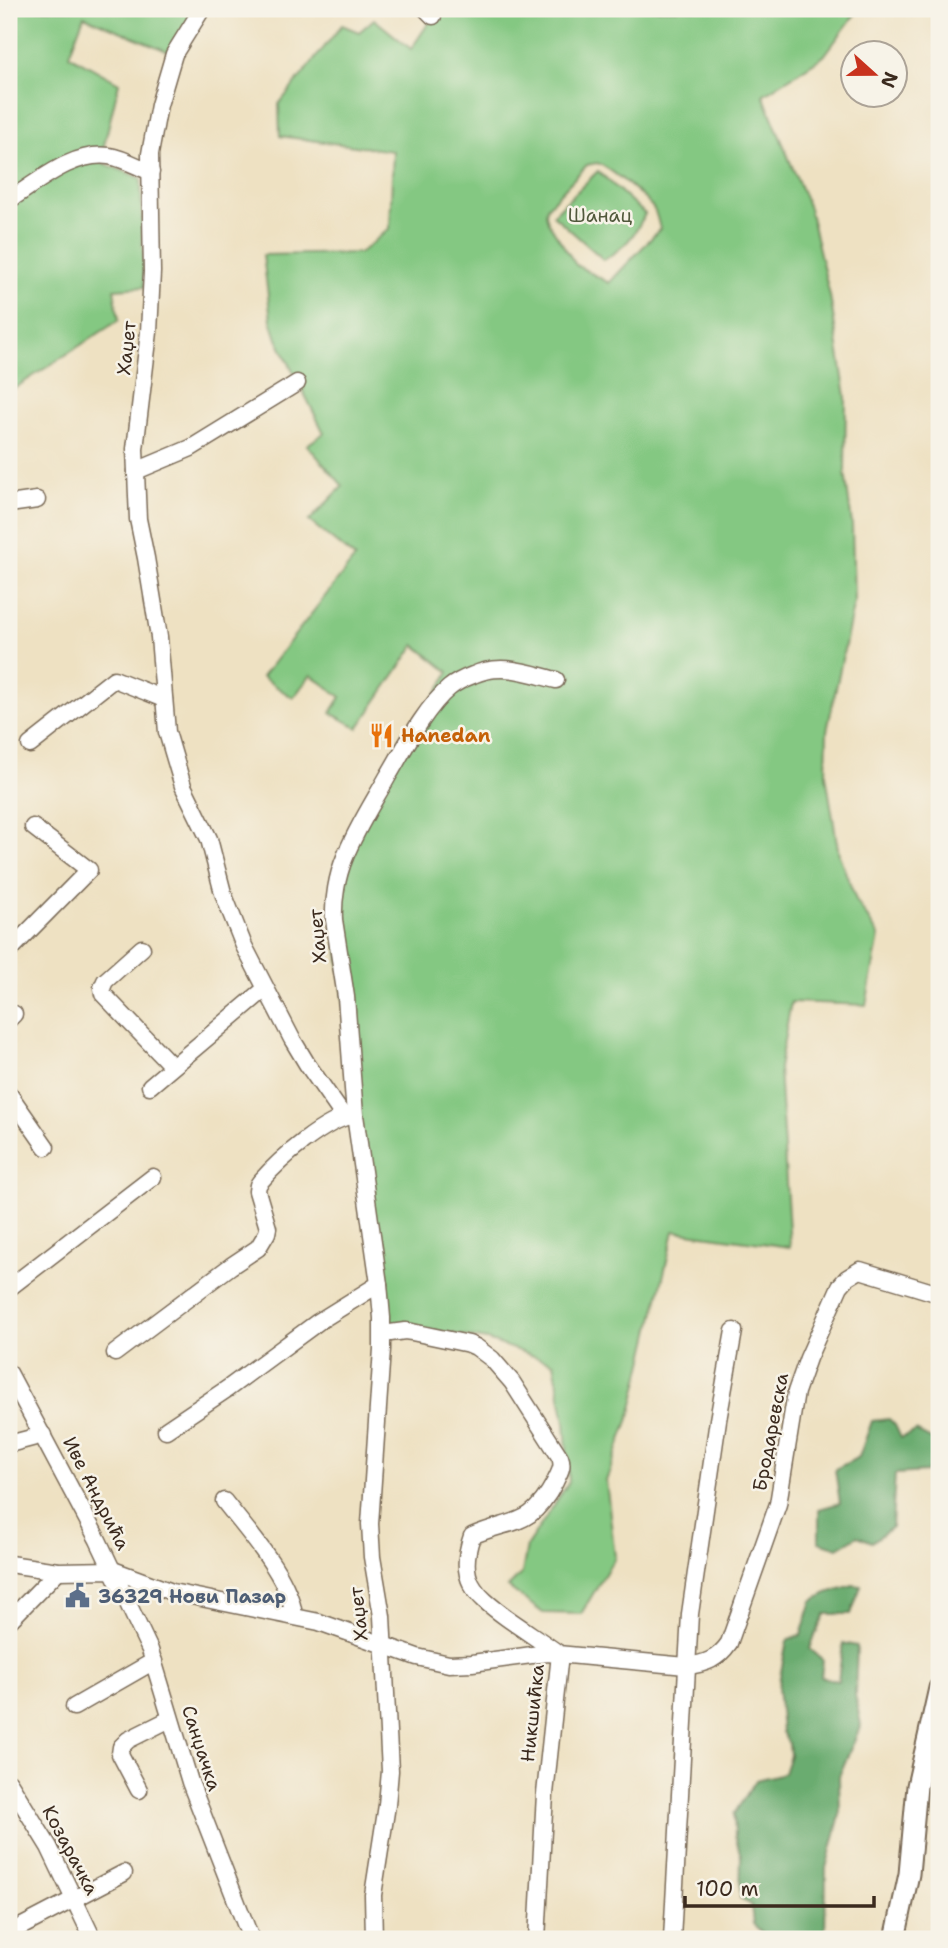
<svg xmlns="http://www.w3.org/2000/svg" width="948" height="1948" font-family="'Shantell Sans',sans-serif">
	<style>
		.green { fill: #84c882; stroke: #607950; stroke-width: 2; fill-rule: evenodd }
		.forest { fill: #6bac70; stroke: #536b47; stroke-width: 2 }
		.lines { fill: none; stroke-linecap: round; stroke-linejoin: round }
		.minor-casing { stroke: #7a6a57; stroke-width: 19 }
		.tertiary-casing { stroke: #7a6a57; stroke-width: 23 }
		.minor { stroke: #fff; stroke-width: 16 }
		.tertiary { stroke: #fff; stroke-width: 19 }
		.labels { text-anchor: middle; stroke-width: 5; stroke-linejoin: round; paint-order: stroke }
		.park-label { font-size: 19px; fill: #51593c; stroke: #f7f3e8 }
		.street-label { font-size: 19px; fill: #3b2a1e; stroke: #f7f3e8 }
		.food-label { font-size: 19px; font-weight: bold; fill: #c56008; stroke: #f7f3e8; text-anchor: start }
		.service-label { font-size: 19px; font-weight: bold; fill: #4e5e75; stroke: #f7f3e8; text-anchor: start }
	</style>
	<rect width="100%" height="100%" fill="#f7f3e8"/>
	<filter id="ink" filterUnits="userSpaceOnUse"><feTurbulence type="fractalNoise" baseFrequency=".0143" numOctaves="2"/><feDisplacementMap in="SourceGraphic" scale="14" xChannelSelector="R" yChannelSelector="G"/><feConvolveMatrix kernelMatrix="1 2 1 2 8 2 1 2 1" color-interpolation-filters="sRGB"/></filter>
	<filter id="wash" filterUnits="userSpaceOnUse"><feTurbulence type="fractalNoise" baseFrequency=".00686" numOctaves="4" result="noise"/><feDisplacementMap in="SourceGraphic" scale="28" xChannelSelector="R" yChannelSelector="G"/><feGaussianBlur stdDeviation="1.57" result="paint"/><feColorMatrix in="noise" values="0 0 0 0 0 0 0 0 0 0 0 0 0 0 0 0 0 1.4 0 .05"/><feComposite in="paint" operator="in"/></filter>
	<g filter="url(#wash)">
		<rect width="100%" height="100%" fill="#eee1c2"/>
		<!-- green -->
		<g class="green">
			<polygon points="9,9 202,9 174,54 84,16 69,55 119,83 100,162 141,178 144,287 114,289 119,320 9,392"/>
			<path d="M438,9H859L824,56L763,95L809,208L830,296L846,396L845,472L852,524L854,602L827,731L826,775L839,855L856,900L879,936L866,1005L791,1002L779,1068L790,1247L674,1231L631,1413L606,1481L615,1557L581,1614L543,1613L508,1587L522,1573L527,1546L569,1482L565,1422L554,1363L487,1340L391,1323L379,1284L333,910L367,813L449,672L415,645L358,728L331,713L341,697L311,675L293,698L262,677L355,558L309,521L343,486L307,445L324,433L277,339L271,320L263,255L360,253L390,228L393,151L280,136L279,104L342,25L359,32L374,19L411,49ZM597,163C609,167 645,197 653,208C657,213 658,223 660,229L609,283L576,265L548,222L546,214L547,207L587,165Z"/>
			<path d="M598,171L645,214C633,238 627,245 604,260L553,215Z"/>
		</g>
		<!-- forest -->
		<g class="forest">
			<polygon points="889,1419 895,1425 901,1438 916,1431 939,1443 939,1449 927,1472 895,1474 892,1527 872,1542 858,1536 838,1548 819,1542 819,1509 840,1503 835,1469 859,1457 872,1421"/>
			<polygon points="853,1585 861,1586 851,1614 825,1614 815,1635 810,1649 823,1660 821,1677 838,1681 843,1643 857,1646 855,1695 861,1725 839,1776 840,1815 826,1868 825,1939 764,1939 763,1933 753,1924 751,1905 740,1898 741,1856 735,1836 734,1814 756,1780 784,1773 790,1755 789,1744 782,1732 778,1687 787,1641 801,1635 812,1601 827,1593"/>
		</g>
	</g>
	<g filter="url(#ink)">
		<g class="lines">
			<defs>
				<g id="minor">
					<polyline points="202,9 174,54 159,105 150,154 152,272 149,332 135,449 138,519 146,558 159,637 167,732 183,786 209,839 223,893 244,946 292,1039 307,1064 344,1117"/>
					<polyline points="426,9 433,16"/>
					<path d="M9,200C38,182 73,151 109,156C123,158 138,167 151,172"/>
					<polyline points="136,471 191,448 297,383"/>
					<polyline points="9,504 37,500"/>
					<polyline points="30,745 114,679 164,699"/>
					<polyline points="142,948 105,981 102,988 103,994 172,1066"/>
					<polyline points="9,951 89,870 33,827"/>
					<polyline points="9,1019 14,1014"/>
					<polyline points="150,1086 265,989"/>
					<polyline points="9,1094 46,1147"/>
					<polyline points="9,1288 153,1177"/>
					<path d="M383,1334L405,1331L412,1332L469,1344L476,1347L492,1359L512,1382L560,1457C564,1467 559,1473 555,1482C530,1529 513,1518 472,1536C457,1579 474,1594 507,1618C524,1630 541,1641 558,1653"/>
					<path d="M115,1353L231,1266L258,1248L267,1233L268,1228L257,1191L258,1185L260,1182C280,1159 324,1120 354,1115"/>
					<polyline points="9,1373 98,1540 150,1650 190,1782 251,1939"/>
					<polyline points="166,1430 227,1389 318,1322 379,1284"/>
					<polyline points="9,1444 43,1435"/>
					<path d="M224,1501C248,1532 290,1577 294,1616"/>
					<path d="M9,1564L58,1571L113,1570L172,1592L319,1622L417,1657L449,1664L472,1663L547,1653L686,1666C706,1664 718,1659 729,1643L778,1504L796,1392L808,1358L840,1286L847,1278L860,1270L939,1294"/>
					<polyline points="9,1621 58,1571"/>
					<polyline points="74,1707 154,1661"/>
					<polyline points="9,1782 49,1847 93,1939"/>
					<polyline points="139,1790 120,1754 121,1747 128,1740 170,1719"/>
					<polyline points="9,1933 124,1873"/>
					<path d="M374,1939L373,1895L387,1805L390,1771L382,1616L372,1557L370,1524L382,1349V1318L379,1284L355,1115L346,997L334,920C333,900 337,876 345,857C356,829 373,803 388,776C404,749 425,708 449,688C455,683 465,678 473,675C501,662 528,673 556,680"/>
					<polyline points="537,1939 545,1794 560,1654"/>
					<polyline points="672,1939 690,1614 718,1420 734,1331"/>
				</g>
				<polyline id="tertiary" points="895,1939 909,1874 917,1786 939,1688"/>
			</defs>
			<!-- minor casing -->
			<use href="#minor" class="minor-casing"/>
			<!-- tertiary casing -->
			<use href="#tertiary" class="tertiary-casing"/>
			<!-- minor -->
			<use href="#minor" class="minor"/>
			<!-- tertiary -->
			<use href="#tertiary" class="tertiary"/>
		</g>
	</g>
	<!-- icons -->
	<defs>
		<symbol id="restaurant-bare" viewBox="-9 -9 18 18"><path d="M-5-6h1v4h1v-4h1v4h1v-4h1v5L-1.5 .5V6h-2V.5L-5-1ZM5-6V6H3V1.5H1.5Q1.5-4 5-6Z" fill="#e8710a" stroke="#f7f3e8" stroke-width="2.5" paint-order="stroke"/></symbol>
		<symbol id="civic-bare" viewBox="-9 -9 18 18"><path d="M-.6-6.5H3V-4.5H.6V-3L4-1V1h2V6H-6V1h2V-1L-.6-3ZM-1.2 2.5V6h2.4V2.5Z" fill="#5c6f8a" stroke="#f7f3e8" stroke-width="2.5" paint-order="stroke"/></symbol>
	</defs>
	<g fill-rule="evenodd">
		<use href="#restaurant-bare" x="364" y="718" width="35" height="35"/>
		<use href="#civic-bare" x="60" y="1578" width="35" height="35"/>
	</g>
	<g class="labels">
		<!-- park labels -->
		<g class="park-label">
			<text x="600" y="222">Шанац</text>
		</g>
		<!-- street labels -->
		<g class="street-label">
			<text transform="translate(126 348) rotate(-84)" y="7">Хаџет</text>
			<text transform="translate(317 936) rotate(-95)" y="7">Хаџет</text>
			<text transform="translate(770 1432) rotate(-79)" y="7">Бродаревска</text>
			<text transform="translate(97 1493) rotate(63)" y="7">Иве Андрића</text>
			<text transform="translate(358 1614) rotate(-96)" y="7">Хаџет</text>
			<text transform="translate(532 1713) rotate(-84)" y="7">Никшићка</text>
			<text transform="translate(202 1748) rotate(72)" y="7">Санџачка</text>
			<text transform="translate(71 1850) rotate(62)" y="7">Козарачка</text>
		</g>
		<!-- food labels -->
		<g class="food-label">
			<text x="401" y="742">Hanedan</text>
		</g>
		<!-- service labels -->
		<g class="service-label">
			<text x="98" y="1603">36329 Нови Пазар</text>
		</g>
	</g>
	<!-- margin -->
	<rect width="948" height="1948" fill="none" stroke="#f7f3e8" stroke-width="35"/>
	<!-- north arrow -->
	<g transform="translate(874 74) rotate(111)"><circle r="33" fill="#f7f3e8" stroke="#aca397" stroke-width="2"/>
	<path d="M0-5L12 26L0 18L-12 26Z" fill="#c8321e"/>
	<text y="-10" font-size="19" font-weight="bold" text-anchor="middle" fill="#3b2a1e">N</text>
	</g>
	<!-- scale -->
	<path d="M685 1896v10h189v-10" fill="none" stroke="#3b2a1e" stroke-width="3.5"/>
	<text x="696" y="1896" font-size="21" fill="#3b2a1e" stroke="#f7f3e8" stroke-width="5" paint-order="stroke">100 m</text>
</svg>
